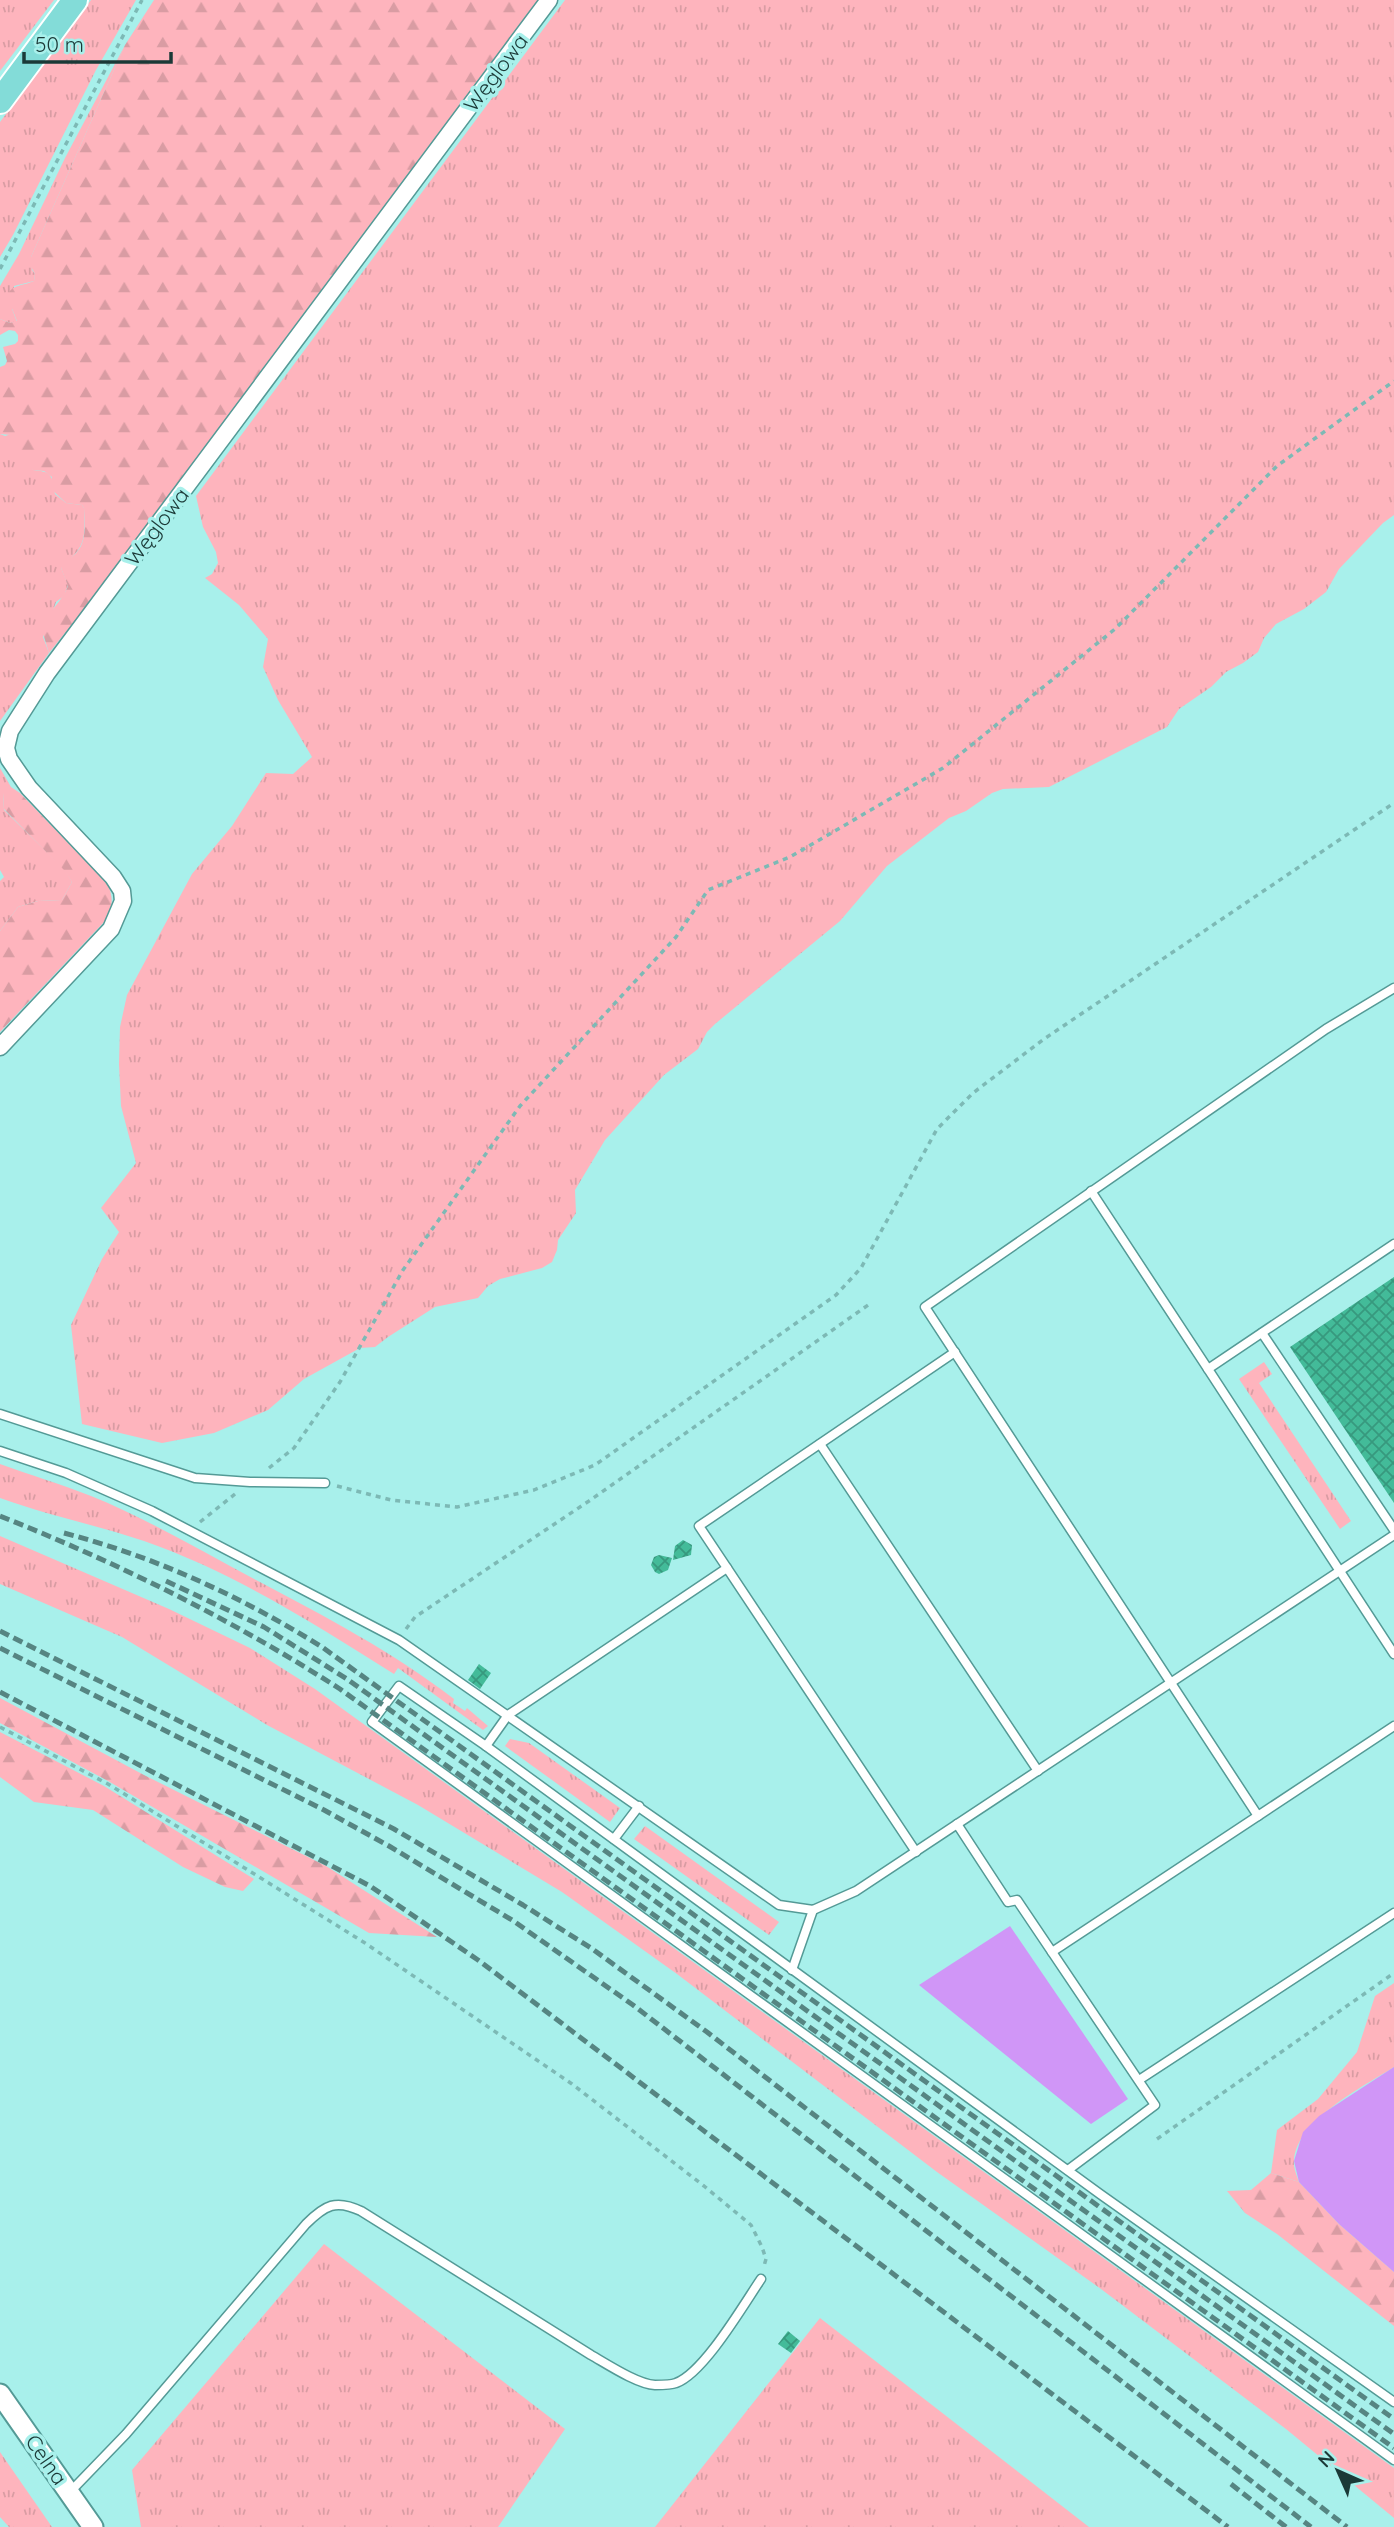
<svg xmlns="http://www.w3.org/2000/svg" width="1394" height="2527" font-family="Quicksand,sans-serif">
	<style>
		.grass { fill: url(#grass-tufts) }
		.forest { fill: url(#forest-firs) }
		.water { fill: #d096f7 }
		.building { fill: url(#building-cross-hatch) }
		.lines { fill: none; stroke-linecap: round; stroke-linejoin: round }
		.service-casing { stroke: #549a96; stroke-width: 11 }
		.minor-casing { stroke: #549a96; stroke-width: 19 }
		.tertiary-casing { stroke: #549a96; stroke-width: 23 }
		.primary-casing { stroke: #fff; stroke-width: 28 }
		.path { stroke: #7db9b5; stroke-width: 3.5; stroke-dasharray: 5 5; stroke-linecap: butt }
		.service { stroke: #fff; stroke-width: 8 }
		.minor { stroke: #fff; stroke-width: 16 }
		.tertiary { stroke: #fff; stroke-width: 19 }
		.primary { stroke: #83dcd8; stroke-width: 24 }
		.rail { stroke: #568582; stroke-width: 5; stroke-dasharray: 10 5; stroke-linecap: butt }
		.labels { text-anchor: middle; stroke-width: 7; stroke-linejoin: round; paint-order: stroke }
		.street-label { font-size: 21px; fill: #1b3937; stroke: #a8f0eb }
	</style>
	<defs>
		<pattern id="grass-tufts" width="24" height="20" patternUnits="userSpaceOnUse" patternTransform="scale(1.75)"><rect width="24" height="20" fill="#feb4bd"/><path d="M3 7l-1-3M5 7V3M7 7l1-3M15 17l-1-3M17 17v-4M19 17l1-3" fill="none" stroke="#d99ca3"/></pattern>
		<pattern id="forest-firs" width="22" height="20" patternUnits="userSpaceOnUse" patternTransform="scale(1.75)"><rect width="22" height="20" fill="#feb4bd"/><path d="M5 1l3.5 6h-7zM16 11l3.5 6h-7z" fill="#d99ca3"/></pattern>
		<pattern id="building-cross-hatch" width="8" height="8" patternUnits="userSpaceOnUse" patternTransform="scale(1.75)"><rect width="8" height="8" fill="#43bb99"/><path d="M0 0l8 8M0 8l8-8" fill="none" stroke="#37997e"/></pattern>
	</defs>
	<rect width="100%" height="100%" fill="#a8f0eb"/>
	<!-- grass -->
	<g class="grass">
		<polygon points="0,0 54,0 0,71"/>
		<polygon points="91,0 136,0 96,70 13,235 0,257 0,122"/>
		<polygon points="565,0 1394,0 1394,515 1383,523 1339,569 1326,592 1304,609 1276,624 1264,638 1258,652 1243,663 1226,672 1211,687 1179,709 1167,727 1049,787 1003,789 992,793 966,811 949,818 887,866 840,921 715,1024 707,1032 698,1049 664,1075 605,1140 575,1190 576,1213 558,1240 557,1250 552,1262 542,1268 500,1279 488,1286 478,1298 435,1307 388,1337 375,1347 360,1348 304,1379 268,1410 214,1433 162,1443 82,1424 71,1325 102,1259 119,1232 101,1208 136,1163 121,1106 119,1064 120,1027 127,995 192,874 232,826 266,773 293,774 312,757 278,700 263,667 268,639 239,605 205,578 212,574 218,563 216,552 203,527 196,496"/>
		<polygon points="125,45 31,257 32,270 35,274 34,281 14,286 12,309 17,322 10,323 0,319 0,286 19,254 65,158"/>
		<path d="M18,432H24L23,437L33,470C54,472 51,476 55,494L66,503L82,505L84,508C85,541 86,545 61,568L68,585L64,596L56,602L43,637L49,653L0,721V434L5,436Z"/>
		<polygon points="0,768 11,787 20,793 3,793 4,810 65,870 72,882 62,900 38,901 18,907 0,931 0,881 4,877 0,870"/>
		<polygon points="1264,1362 1272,1374 1259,1383 1351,1521 1340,1529 1239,1379"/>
		<path d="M0,1464C30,1475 61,1484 91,1496C148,1519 203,1552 258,1581C326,1617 393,1652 454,1699L453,1703L465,1711L467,1708L488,1726L483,1730L398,1668L394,1674C315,1624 233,1572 144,1541C96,1525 47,1515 0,1498Z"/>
		<polygon points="0,1536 169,1609 250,1648 315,1689 1394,2468 1394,2518 1286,2429 1101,2289 937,2172 677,1974 562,1892 418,1805 267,1725 122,1637 0,1584"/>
		<polygon points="510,1739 529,1743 620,1808 610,1822 505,1746"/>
		<polygon points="645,1826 779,1922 769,1935 634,1839"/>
		<path d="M1394,1983V2067C1363,2087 1296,2120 1294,2161C1293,2167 1297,2176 1299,2182L1271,2173L1277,2130L1318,2099L1357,2052L1375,1996Z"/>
		<polygon points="324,2244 565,2429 498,2527 141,2527 132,2470"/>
		<polygon points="820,2318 1089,2527 655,2527"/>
		<polygon points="0,2452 52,2527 9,2527 0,2517"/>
	</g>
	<!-- forest -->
	<g class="forest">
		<path d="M154,0H542L108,579L49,653L41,627C49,611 63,600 68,586L61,568L63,562C88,551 85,531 84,508L82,505L66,503L49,487L52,477L44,471L33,470L16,455V448L23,432L11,435L0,434V367L5,365L7,361L3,347L15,344L18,341V335L15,331L9,330L0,335V319L10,323L17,321L7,296C12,284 23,286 34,281L35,274L30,265L31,257L125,45Z"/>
		<path d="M3,793H20L107,883C114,898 113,907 105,921L0,1032V931L18,907L38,901L62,900L72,882L64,870L4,809Z"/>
		<polygon points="0,1698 144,1775 326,1866 437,1937 369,1933 108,1781 0,1723"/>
		<polygon points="0,1732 104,1786 254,1879 243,1891 225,1887 183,1867 93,1810 34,1802 0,1777"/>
		<polygon points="1271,2173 1299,2182 1339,2224 1394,2272 1394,2326 1277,2234 1245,2213 1227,2191 1251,2190"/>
	</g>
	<!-- water -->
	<g class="water">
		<polygon points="1010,1926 1128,2099 1091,2124 919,1985"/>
		<polygon points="1394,2067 1394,2272 1339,2224 1299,2182 1294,2161 1303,2132 1319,2116"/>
	</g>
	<!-- building -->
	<g class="building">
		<polygon points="1394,1277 1394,1503 1290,1347"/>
		<polygon points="683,1540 692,1545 691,1555 673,1560 675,1546"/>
		<polygon points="659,1555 672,1558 668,1570 659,1574 655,1572 651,1565 654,1557"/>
		<polygon points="479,1664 491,1673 480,1689 468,1680"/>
		<polygon points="788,2331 800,2341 791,2353 778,2344"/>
	</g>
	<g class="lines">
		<defs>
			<g id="service">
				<polyline points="1091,1191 1208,1369"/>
				<polyline points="1394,1244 1208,1369 1394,1654"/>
				<polyline points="1262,1333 1394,1530"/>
				<polyline points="955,1352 699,1526 727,1568 508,1715 486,1746 399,1686 372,1722 1394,2460"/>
				<polyline points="0,1414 195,1478 250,1482 325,1483"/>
				<polyline points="820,1444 1038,1771"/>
				<polyline points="0,1451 66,1473 152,1511 399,1640 779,1905 813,1910 856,1891 1394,1535"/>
				<polyline points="727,1568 916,1852"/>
				<polyline points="486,1746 1100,2194 1394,2402"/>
				<polyline points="1258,1816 925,1307 1326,1029 1394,988"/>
				<polyline points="957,1824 1008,1902 1017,1900 1155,2105 1068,2170"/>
				<polyline points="614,1839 639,1806"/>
				<polyline points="1052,1952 1394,1726"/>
				<polyline points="792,1970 813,1910"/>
				<polyline points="1139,2080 1394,1913"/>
				<path d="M69,2493L126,2434L306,2224C325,2205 336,2199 361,2211L591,2355C607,2364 637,2384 655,2385C660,2385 671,2385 676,2383C704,2373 744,2304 761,2279"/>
			</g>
			<polyline id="minor" points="0,1047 111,929 123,901 122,891 113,877 29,788 9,759 6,748 10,731 47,673 549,0"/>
			<polyline id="tertiary" points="0,2394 93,2527"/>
			<polyline id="primary" points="0,101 75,0"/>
		</defs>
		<!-- service casing -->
		<use href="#service" class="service-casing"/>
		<!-- minor casing -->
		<use href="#minor" class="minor-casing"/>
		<!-- tertiary casing -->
		<use href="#tertiary" class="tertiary-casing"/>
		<!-- primary casing -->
		<use href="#primary" class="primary-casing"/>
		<!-- path -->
		<g class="path">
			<polyline points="0,269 142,0"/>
			<polyline points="269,1468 294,1448 340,1382 403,1270 520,1106 676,937 708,890 790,857 943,768 1115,629 1277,466 1394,381"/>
			<polyline points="337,1486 391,1500 457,1507 534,1490 595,1465 836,1295 861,1268 937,1129 973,1093 1044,1039 1394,803"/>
			<polyline points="200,1522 235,1494"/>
			<polyline points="406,1629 415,1617 589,1501 871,1303"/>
			<polyline points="0,1727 108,1784 227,1857 365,1943 572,2084 704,2186 751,2225 762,2247 766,2259 764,2266"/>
			<polyline points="1157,2139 1394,1973"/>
		</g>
		<!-- service -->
		<use href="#service" class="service"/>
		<!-- minor -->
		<use href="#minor" class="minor"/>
		<!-- tertiary -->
		<use href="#tertiary" class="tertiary"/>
		<!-- primary -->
		<use href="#primary" class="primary"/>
		<!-- rail -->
		<g class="rail">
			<path d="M0,1516C118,1563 233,1620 340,1689L1394,2448"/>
			<path d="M64,1533C156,1557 242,1597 322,1647L1394,2419"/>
			<polyline points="166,1581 264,1627 347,1679 1394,2434"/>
			<polyline points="0,1631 394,1829 523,1905 591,1948 707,2032 1347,2527"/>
			<polyline points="0,1648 324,1810 389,1846 512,1920 633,2005 1311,2527"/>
			<polyline points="0,1692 370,1886 478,1960 1228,2527"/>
			<polyline points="1231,2484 1286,2527"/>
		</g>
	</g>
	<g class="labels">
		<!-- street labels -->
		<g class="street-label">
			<text transform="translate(496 73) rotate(-53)" y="7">Węglowa</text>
			<text transform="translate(157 527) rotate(-53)" y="7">Węglowa</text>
			<text transform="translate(46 2460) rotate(55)" y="7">Celna</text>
		</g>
	</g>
	<!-- north arrow -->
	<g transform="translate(1338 2471) rotate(315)" stroke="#a8f0eb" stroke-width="5" paint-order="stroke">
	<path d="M0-5L12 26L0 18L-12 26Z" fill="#1b3937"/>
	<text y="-10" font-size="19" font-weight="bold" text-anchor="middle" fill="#1b3937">N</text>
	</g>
	<!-- scale -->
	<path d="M24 52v10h147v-10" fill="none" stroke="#1b3937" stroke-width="3.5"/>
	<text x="35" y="52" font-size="21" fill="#1b3937" stroke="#a8f0eb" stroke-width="5" paint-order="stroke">50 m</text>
</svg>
